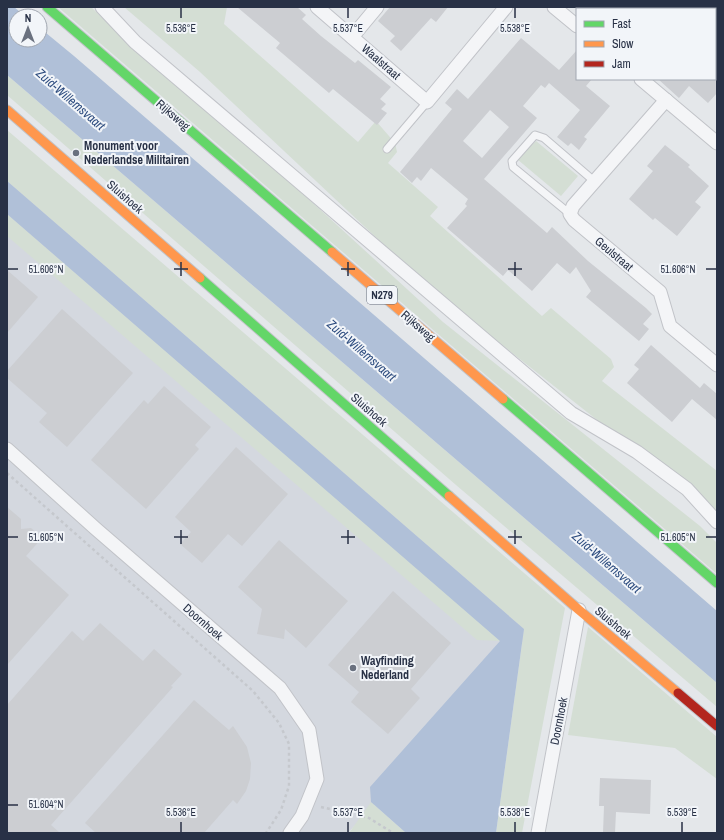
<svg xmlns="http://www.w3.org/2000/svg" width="724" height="840" font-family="'Archivo Narrow',sans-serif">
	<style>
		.built { fill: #d4d8df }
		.green { fill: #d4ded4 }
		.water { fill: #b0c0d8 }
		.building { fill: #ccced2; fill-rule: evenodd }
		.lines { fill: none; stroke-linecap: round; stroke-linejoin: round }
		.lane-casing { stroke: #c1c3c8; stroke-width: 9 }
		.street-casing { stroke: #c1c3c8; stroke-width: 15 }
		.fast-casing { stroke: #c1c3c8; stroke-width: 11 }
		.slow-casing { stroke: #c1c3c8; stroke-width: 11 }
		.jam-casing { stroke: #c1c3c8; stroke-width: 11 }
		.path { stroke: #c5c8cd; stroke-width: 2.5; stroke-dasharray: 3 3; stroke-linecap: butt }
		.lane { stroke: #f4f5f7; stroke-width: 7 }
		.street { stroke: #f4f5f7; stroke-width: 13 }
		.fast { stroke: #63d668; stroke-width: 9 }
		.slow { stroke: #ff974d; stroke-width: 9 }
		.jam { stroke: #b3261e; stroke-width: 9 }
		.ticks { fill: none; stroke: #283146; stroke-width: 1.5 }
		.poi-dot { fill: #6a717f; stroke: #f2f5f9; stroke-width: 1.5 }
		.labels { text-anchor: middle; stroke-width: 4; stroke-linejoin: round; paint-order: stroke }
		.shield { fill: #f2f5f9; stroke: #656c7c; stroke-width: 1 }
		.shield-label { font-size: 11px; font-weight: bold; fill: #283146 }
		.street-label { font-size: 12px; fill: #283146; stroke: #f2f5f9 }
		.poi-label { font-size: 12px; font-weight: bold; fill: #283146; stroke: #f2f5f9; text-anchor: start }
		.water-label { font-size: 13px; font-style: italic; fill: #2d4c7f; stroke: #f2f5f9 }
		.ticks-label { font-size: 10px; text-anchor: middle; fill: #283146; stroke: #f2f5f9; stroke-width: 4; stroke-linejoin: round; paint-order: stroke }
	</style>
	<rect width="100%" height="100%" fill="#e4e7ea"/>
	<!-- built -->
	<polygon class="built" points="7,178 536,627 348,833 7,833"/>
	<!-- green -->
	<g class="green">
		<polygon points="58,7 91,7 122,36 255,150 443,322 700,526 717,543 717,574"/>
		<polygon points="124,7 227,7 224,24 358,142 376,121 395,143 397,152 388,163 438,207 430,216 542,316 551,308 611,359 614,367 602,381 717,471 717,518 658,468 455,308 383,244 200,72"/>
		<polygon points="7,75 717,683 717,707 456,485 7,95"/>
		<polygon points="7,130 565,608 522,833 496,833 524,629 7,181"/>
		<polygon points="536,141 578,176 561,196 517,159"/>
		<polygon points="7,214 501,641 477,640 7,236"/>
		<polygon points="588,627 717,737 717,779 675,748 568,735"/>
		<polygon points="371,802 406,833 349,833"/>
	</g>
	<!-- water -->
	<g class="water">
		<polygon points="7,7 14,7 25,16 16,16 16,40 40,40 40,28 74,56 717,611 717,683 7,75"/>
		<polygon points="7,181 524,629 496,833 406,833 371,802 370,787 500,641 7,214"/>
	</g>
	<!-- building -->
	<g class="building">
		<polygon points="237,7 297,7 306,15 302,19 321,36 355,63 358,60 391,87 380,99 386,104 381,109 387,113 377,125 333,89 329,93 276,48 280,43"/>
		<polygon points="390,7 448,7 436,22 431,18 401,51 390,41 395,36 378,21"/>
		<path d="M521,38L559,70L577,50V79H592L586,86L610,106L584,137L587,139L579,150L571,143L568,146L557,137L580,110L549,83L545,88L541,85L523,106L537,118L484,179L547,233L552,227L588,261L646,308L652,314L643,324L649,329L639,341L586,297L591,291L576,267L570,274L557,263L532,291L508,270L503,276L447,228L467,206L465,204L468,199L431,168L421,181L417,177L412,183L400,172L452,109L445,103L457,89L468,99ZM490,110L509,127L482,158L463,141Z"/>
		<polygon points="658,79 717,79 717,93 708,103 689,86 679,98"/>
		<polygon points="665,145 690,165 688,167 709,186 695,202 701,207 677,236 655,218 653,220 629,199 653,171 647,166"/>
		<polygon points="7,270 38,297 7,333"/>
		<polygon points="62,309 133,373 67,447 39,422 47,413 7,378 7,371"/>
		<polygon points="651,345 700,388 704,383 717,394 717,420 692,399 672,422 627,383 639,369 634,365"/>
		<polygon points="164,386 211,427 195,445 199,449 146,509 91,460 144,400 148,404"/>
		<polygon points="236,447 288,494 242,546 228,534 202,563 180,544 191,532 175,517"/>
		<polygon points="7,507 21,519 21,529 31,528 42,538 26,556 69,595 7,665"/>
		<polygon points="279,540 348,601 306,648 285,629 284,639 257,634 262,609 238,587"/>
		<polygon points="393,591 451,643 411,689 420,698 388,734 351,702 359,692 328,665"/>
		<polygon points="100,623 143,661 154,649 182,674 171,686 173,687 51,825 60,833 7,833 7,705 72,631 83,641"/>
		<polygon points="194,700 229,730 233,726 247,747 251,763 250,779 246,791 237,804 233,800 204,833 96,833 85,823"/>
		<polygon points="600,778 651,780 650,814 616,812 615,833 603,833 604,806 599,806"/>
	</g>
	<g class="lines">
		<defs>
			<g id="lane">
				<polyline points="387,149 427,102"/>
				<polyline points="570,214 513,167 512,161 535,135 544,138 594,181"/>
			</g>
			<g id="street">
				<polyline points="102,7 135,42 571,413 637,452 687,489 717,522"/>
				<polyline points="317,7 427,102 506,7"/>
				<polyline points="554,7 577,26"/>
				<polyline points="694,7 697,9"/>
				<polyline points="715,24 717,26"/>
				<polyline points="352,37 377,7"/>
				<polyline points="641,79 717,143"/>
				<polyline points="666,100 573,206 570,214 574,220 660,292 670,326 717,365"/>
				<polyline points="7,449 96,529 280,688 309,730 317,779 302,816 290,833"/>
				<polyline points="538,833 579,610"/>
			</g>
			<g id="fast">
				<polyline points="47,7 332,252"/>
				<polyline points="200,278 449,496"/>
				<polyline points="503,399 717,583"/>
			</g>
			<g id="slow">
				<polyline points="7,110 200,278"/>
				<polyline points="332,252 503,399"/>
				<polyline points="449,496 579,610 678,693"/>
			</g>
			<polyline id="jam" points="678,693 717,726"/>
		</defs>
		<!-- lane casing -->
		<use href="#lane" class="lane-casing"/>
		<!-- street casing -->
		<use href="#street" class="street-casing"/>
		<!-- fast casing -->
		<use href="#fast" class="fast-casing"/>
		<!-- slow casing -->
		<use href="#slow" class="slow-casing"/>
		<!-- jam casing -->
		<use href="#jam" class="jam-casing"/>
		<!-- path -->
		<g class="path">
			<polyline points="7,473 253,691 279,723 289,744 289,786 281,810 266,833"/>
			<polyline points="321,807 369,818 393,833"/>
		</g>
		<!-- lane -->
		<use href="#lane" class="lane"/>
		<!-- street -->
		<use href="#street" class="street"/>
		<!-- fast -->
		<use href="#fast" class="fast"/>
		<!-- slow -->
		<use href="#slow" class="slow"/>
		<!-- jam -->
		<use href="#jam" class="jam"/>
	</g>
	<!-- ticks -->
	<path class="ticks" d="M181,8V18M348,8V18M515,8V18M181,262V276M348,262V276M515,262V276M8,269H18M174,269H188M341,269H355M508,269H522M706,269H716M181,530V544M348,530V544M515,530V544M8,537H18M174,537H188M341,537H355M508,537H522M706,537H716M8,805H18M181,822V832M348,822V832M515,822V832M682,822V832"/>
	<!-- markers -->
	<g class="poi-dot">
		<circle cx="76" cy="153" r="4"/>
		<circle cx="353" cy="668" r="4"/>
	</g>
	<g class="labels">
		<!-- shield labels -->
		<rect class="shield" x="367" y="286" width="30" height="18" rx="3"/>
		<g class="shield-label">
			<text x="382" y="299">N279</text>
		</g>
		<!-- street labels -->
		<g class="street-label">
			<text transform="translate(381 62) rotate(41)" y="4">Waalstraat</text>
			<text transform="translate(173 115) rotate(41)" y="4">Rijksweg</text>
			<text transform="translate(125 197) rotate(41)" y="4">Sluishoek</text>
			<text transform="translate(614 254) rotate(40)" y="4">Geulstraat</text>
			<text transform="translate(418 326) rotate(41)" y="4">Rijksweg</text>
			<text transform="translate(369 410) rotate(41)" y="4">Sluishoek</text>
			<text transform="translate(203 622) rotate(41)" y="4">Doornhoek</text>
			<text transform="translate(613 623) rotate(40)" y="4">Sluishoek</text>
			<text transform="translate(559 721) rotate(-79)" y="4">Doornhoek</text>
		</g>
		<!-- poi labels -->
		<g class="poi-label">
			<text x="84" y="150">Monument voor<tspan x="84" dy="14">Nederlandse Militairen</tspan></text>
			<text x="361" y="665">Wayfinding<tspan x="361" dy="14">Nederland</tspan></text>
		</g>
		<!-- water labels -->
		<g class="water-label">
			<text transform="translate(71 99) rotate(41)" y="5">Zuid-Willemsvaart</text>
			<text transform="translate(362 350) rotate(41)" y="5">Zuid-Willemsvaart</text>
			<text transform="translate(607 562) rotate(41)" y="5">Zuid-Willemsvaart</text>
		</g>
	</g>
	<g class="ticks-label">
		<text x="181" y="32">5.536°E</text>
		<text x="348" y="32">5.537°E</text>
		<text x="515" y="32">5.538°E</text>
		<text x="46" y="273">51.606°N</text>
		<text x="678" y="273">51.606°N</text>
		<text x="46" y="541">51.605°N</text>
		<text x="678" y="541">51.605°N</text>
		<text x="46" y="808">51.604°N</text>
		<text x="181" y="816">5.536°E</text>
		<text x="348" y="816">5.537°E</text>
		<text x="515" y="816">5.538°E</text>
		<text x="682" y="816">5.539°E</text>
	</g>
	<!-- border -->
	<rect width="724" height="840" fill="none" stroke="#283146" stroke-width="16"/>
	<!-- legend -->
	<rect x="576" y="8" width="140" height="72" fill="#f2f5f9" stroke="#a1a7b1"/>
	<rect x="584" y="21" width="20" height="6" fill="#63d668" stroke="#a1a7b1"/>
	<text x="612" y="28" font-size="12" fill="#283146">Fast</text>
	<rect x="584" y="41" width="20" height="6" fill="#ff974d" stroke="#a1a7b1"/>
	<text x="612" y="48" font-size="12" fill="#283146">Slow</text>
	<rect x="584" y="61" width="20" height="6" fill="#b3261e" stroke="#a1a7b1"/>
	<text x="612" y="68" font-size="12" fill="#283146">Jam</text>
	<!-- north arrow -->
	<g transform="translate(28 28)"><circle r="19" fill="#f2f5f9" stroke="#a1a7b1"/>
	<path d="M0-3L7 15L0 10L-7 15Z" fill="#6a717f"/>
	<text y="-6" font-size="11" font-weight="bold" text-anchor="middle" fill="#283146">N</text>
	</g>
</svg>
